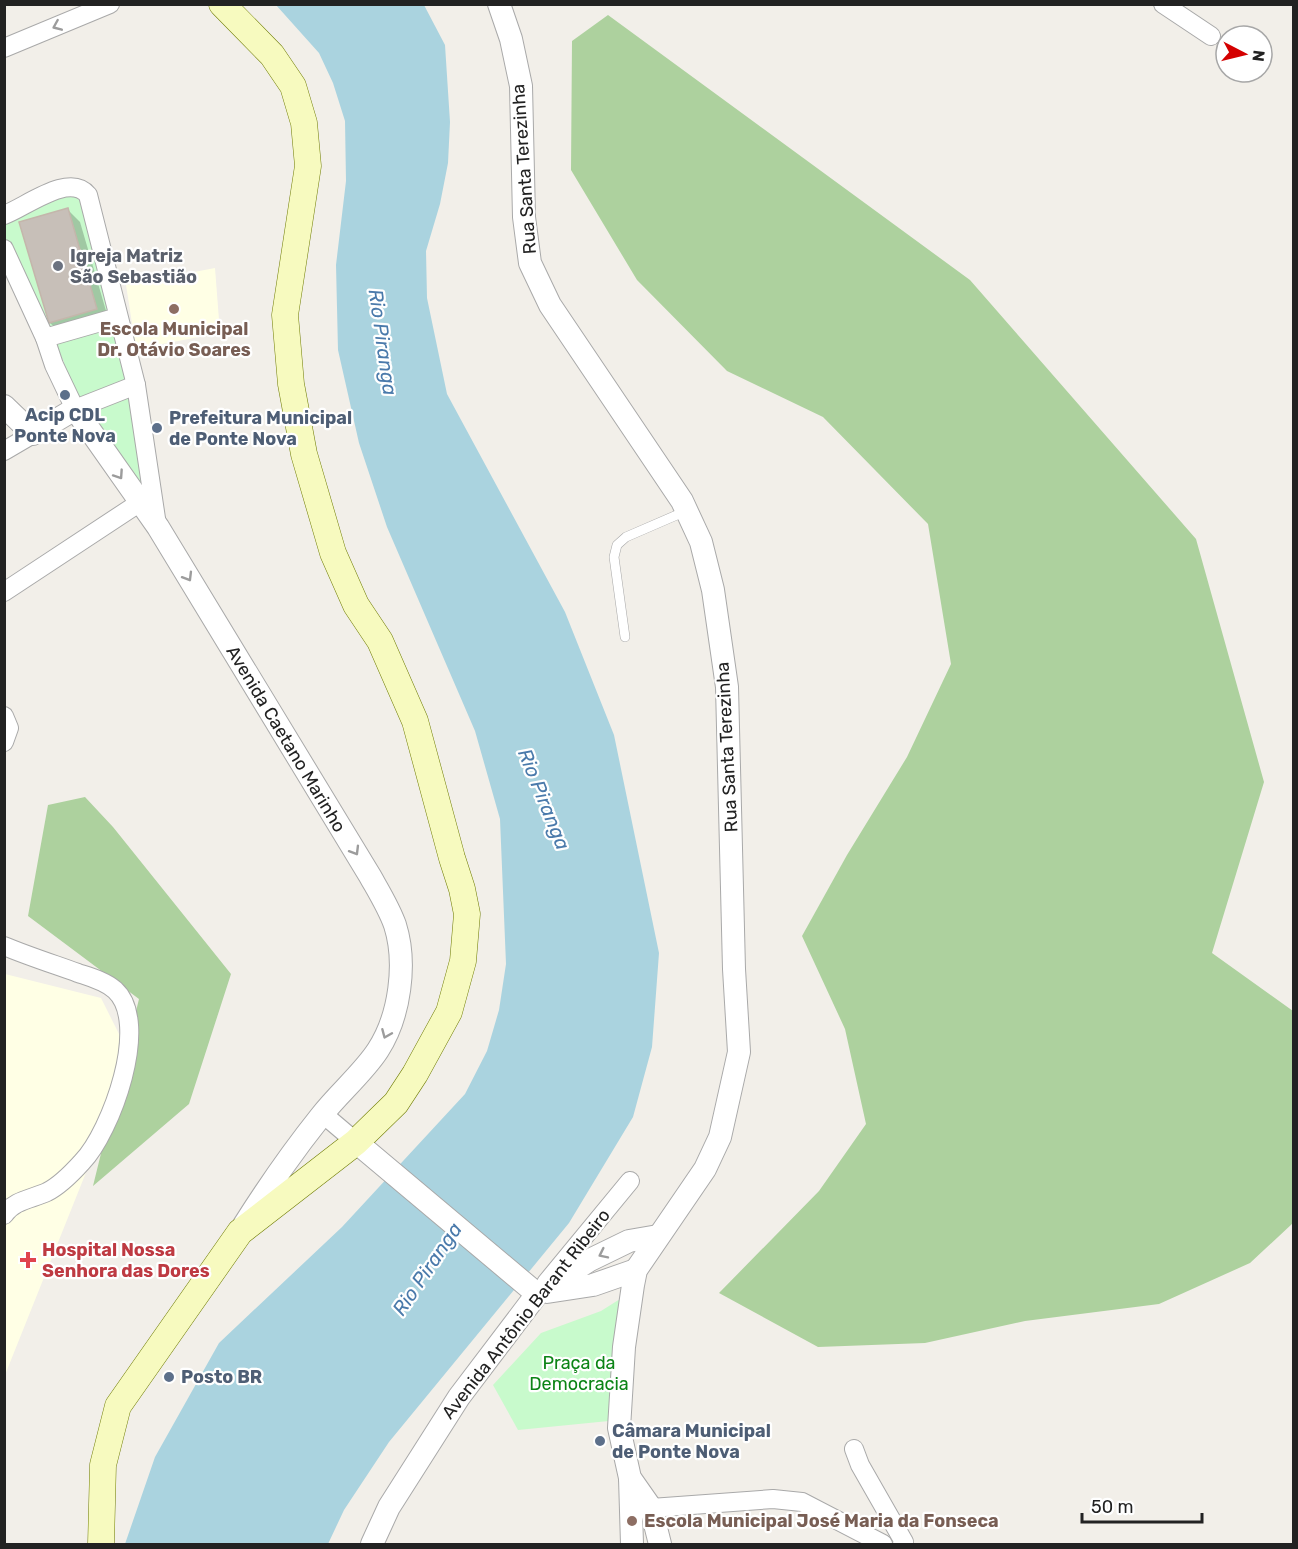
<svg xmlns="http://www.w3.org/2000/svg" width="1298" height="1549" font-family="Rubik,sans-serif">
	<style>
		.education { fill: #ffffe5 }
		.forest { fill: #add19e }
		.park { fill: #c8facc }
		.water { fill: #aad3df }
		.shadow { fill: #0003 }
		.building { fill: #c7bfb8; stroke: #c4b6ab; stroke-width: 1.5 }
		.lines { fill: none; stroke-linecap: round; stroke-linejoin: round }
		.service-casing { stroke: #a9a9a9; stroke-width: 10 }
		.minor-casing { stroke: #a9a9a9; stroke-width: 20 }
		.tertiary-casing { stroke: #a9a9a9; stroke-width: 24 }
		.secondary-casing { stroke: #707d05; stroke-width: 27 }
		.service { stroke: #fff; stroke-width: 9 }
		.minor { stroke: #fff; stroke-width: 18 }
		.tertiary { stroke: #fff; stroke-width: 22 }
		.secondary { stroke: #f7fabf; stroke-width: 26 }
		.oneway { stroke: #9c9c9c }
		.worship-dot { fill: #6b7280; stroke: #fff; stroke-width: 2 }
		.education-dot { fill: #8d6e63; stroke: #fff; stroke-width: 2 }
		.service-dot { fill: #5c6f8a; stroke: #fff; stroke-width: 2 }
		.health-dot { fill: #e0444e; stroke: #fff; stroke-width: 2 }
		.labels { text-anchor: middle; stroke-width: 4.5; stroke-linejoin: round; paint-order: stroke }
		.street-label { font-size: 18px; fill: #222; stroke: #fff }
		.worship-label { font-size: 18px; font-weight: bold; fill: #5b616d; stroke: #fff; text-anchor: start }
		.education-label { font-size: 18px; font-weight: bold; fill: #785e54; stroke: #fff }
		.service-label { font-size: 18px; font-weight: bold; fill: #4e5e75; stroke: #fff; text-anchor: start }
		.health-label { font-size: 18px; font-weight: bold; fill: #be3a42; stroke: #fff; text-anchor: start }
		.park-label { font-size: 18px; fill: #0c8416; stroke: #fff }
		.water-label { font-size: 20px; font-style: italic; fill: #4a7aab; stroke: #fff }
	</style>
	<rect width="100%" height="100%" fill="#f2efe9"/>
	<!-- education -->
	<g class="education">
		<polygon points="215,268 220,333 136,349 126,285"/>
		<polygon points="5,974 101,998 127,1050 97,1145 5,1375"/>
	</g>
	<!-- forest -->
	<g class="forest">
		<polygon points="608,15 970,280 1196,539 1264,782 1212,953 1293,1011 1293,1223 1250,1263 1159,1304 1025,1321 925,1343 818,1347 719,1293 819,1191 866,1124 845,1029 802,936 847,855 907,757 951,664 928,524 823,417 727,371 637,280 571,170 572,41"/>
		<polygon points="85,797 113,827 231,974 189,1104 93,1186 139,999 28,916 48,805"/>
	</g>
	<!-- park -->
	<g class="park">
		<polygon points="69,187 89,200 158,527 118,470 64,370 64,362 5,246 5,215"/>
		<polygon points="639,1287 629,1419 518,1430 493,1385 541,1333 601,1311"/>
	</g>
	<!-- water -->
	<polygon class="water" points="276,5 424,5 445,45 450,122 448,163 440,204 426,251 427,298 447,394 565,612 614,735 659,953 652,1047 633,1117 569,1223 389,1442 344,1510 328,1544 125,1544 155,1457 219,1343 342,1227 465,1094 487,1051 499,1010 506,964 500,819 475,731 387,527 359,443 338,350 336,265 346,181 345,121 333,83 319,53"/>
	<!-- shadow -->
	<polygon class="shadow" points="68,210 80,222 109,321 63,335 50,323"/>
	<!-- building -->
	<polygon class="building" points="68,208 97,309 49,323 19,222"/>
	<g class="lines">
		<defs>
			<polyline id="service" points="625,637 614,557 617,545 626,537 686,511"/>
			<g id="minor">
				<polyline points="1163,4 1211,36"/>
				<polyline points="4,48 110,4"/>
				<path d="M4,215C26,207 69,172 88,195L136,385L157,525"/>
				<polyline points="4,249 45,338 54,365 75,409 136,385"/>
				<polyline points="45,338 118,317"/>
				<polyline points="4,451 33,434"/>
				<polyline points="4,592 139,503"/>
				<polyline points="4,716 9,728 4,742"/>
				<path d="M4,946C28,956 53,964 78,973C90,977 105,981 115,990C151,1023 111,1132 82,1162C73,1172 59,1186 47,1192C32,1199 14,1200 4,1215"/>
				<polyline points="323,1114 356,1142"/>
				<polyline points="546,1283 630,1181"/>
				<polyline points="854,1449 860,1465 904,1542 902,1544"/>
				<polyline points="651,1508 773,1499 802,1502 883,1544"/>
			</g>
			<g id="tertiary">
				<polyline points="499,4 511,39 521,86 524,217 530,263 550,305 682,501 701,542 713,590 727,687 734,969 739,1052 720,1137 705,1169 636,1270 633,1285 624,1347 619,1428 630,1478 651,1508 660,1544"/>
				<path d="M4,406L33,434L75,409L158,527L370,876C379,892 389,908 395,925C407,963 400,1016 378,1050C364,1072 338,1094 321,1116C293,1151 268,1187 244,1225"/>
				<polyline points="356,1142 537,1294"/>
				<polyline points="547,1292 593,1285 636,1270"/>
				<polyline points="630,1478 632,1544"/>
				<polyline points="372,1544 389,1507 459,1397 537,1294 590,1260 629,1241 658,1236"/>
			</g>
			<polyline id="secondary" points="101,1544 103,1465 118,1406 240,1232 356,1142 396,1103 415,1074 449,1012 463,961 467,914 462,889 452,858 415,721 380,641 356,605 333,553 304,454 291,384 285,315 308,166 304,123 293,86 272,55 222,4"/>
		</defs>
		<!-- service casing -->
		<use href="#service" class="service-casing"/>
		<!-- minor casing -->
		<use href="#minor" class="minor-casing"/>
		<!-- tertiary casing -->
		<use href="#tertiary" class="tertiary-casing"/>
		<!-- secondary casing -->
		<use href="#secondary" class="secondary-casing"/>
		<!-- service -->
		<use href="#service" class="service"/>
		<!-- minor -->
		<use href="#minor" class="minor"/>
		<!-- tertiary -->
		<use href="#tertiary" class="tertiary"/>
		<!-- secondary -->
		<use href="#secondary" class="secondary"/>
	</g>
	<!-- one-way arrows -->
	<defs><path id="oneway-chevron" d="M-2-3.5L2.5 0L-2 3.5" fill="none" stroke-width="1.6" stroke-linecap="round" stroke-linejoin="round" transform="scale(1.5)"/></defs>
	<g class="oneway">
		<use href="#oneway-chevron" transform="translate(57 26) rotate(157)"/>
		<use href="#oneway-chevron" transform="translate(119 475) rotate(56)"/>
		<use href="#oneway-chevron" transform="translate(188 577) rotate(59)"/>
		<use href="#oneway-chevron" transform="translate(355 851) rotate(59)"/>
		<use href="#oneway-chevron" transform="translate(386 1034) rotate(113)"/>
		<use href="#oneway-chevron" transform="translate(603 1254) rotate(154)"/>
	</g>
	<!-- markers -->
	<circle class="worship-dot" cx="58" cy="266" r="6"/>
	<g class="education-dot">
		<circle cx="174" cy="309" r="6"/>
		<circle cx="632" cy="1521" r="6"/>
	</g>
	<g class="service-dot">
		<circle cx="65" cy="395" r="6"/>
		<circle cx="157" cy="428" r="6"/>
		<circle cx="169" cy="1377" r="6"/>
		<circle cx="600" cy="1441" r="6"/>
	</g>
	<path class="health-dot" d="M25 1251h6v6h6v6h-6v6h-6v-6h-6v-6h6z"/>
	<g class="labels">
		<!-- street labels -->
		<g class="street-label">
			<text transform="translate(524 169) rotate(-94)" y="6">Rua Santa Terezinha</text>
			<text transform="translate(286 739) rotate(59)" y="6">Avenida Caetano Marinho</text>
			<text transform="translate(727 747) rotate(-93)" y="6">Rua Santa Terezinha</text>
			<text transform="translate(526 1314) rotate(-52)" y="6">Avenida Antônio Barant Ribeiro</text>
		</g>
		<!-- worship labels -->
		<g class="worship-label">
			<text x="70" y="262">Igreja Matriz<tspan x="70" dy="21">São Sebastião</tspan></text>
		</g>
		<!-- education labels -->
		<g class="education-label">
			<text x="174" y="335">Escola Municipal<tspan x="174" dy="21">Dr. Otávio Soares</tspan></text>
			<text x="644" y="1527" text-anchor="start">Escola Municipal José Maria da Fonseca</text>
		</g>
		<!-- service labels -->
		<g class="service-label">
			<text x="65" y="421" text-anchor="middle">Acip CDL<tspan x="65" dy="21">Ponte Nova</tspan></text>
			<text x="169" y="424">Prefeitura Municipal<tspan x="169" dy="21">de Ponte Nova</tspan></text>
			<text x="181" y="1383">Posto BR</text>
			<text x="612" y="1437">Câmara Municipal<tspan x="612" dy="21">de Ponte Nova</tspan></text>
		</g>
		<!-- health labels -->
		<g class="health-label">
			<text x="42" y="1256">Hospital Nossa<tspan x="42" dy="21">Senhora das Dores</tspan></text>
		</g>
		<!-- park labels -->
		<g class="park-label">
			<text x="579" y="1369">Praça da<tspan x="579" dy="21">Democracia</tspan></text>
		</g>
		<!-- water labels -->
		<g class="water-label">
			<text transform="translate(383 342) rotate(82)" y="7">Rio Piranga</text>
			<text transform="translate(544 799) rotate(68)" y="7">Rio Piranga</text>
			<text transform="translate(427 1269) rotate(-56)" y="7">Rio Piranga</text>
		</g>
	</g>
	<!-- border -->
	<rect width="1298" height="1549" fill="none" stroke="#222222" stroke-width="12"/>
	<!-- north arrow -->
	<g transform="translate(1244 54) rotate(97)"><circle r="28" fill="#ffffff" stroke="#a7a7a7" stroke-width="1.5"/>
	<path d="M0-4.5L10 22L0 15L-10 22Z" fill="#d40000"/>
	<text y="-9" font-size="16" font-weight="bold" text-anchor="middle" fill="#222222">N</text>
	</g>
	<!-- scale -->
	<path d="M1082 1513v9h120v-9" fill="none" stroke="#222222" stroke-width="3"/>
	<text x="1091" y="1513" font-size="18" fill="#222222" stroke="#ffffff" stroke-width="4.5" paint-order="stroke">50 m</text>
</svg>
